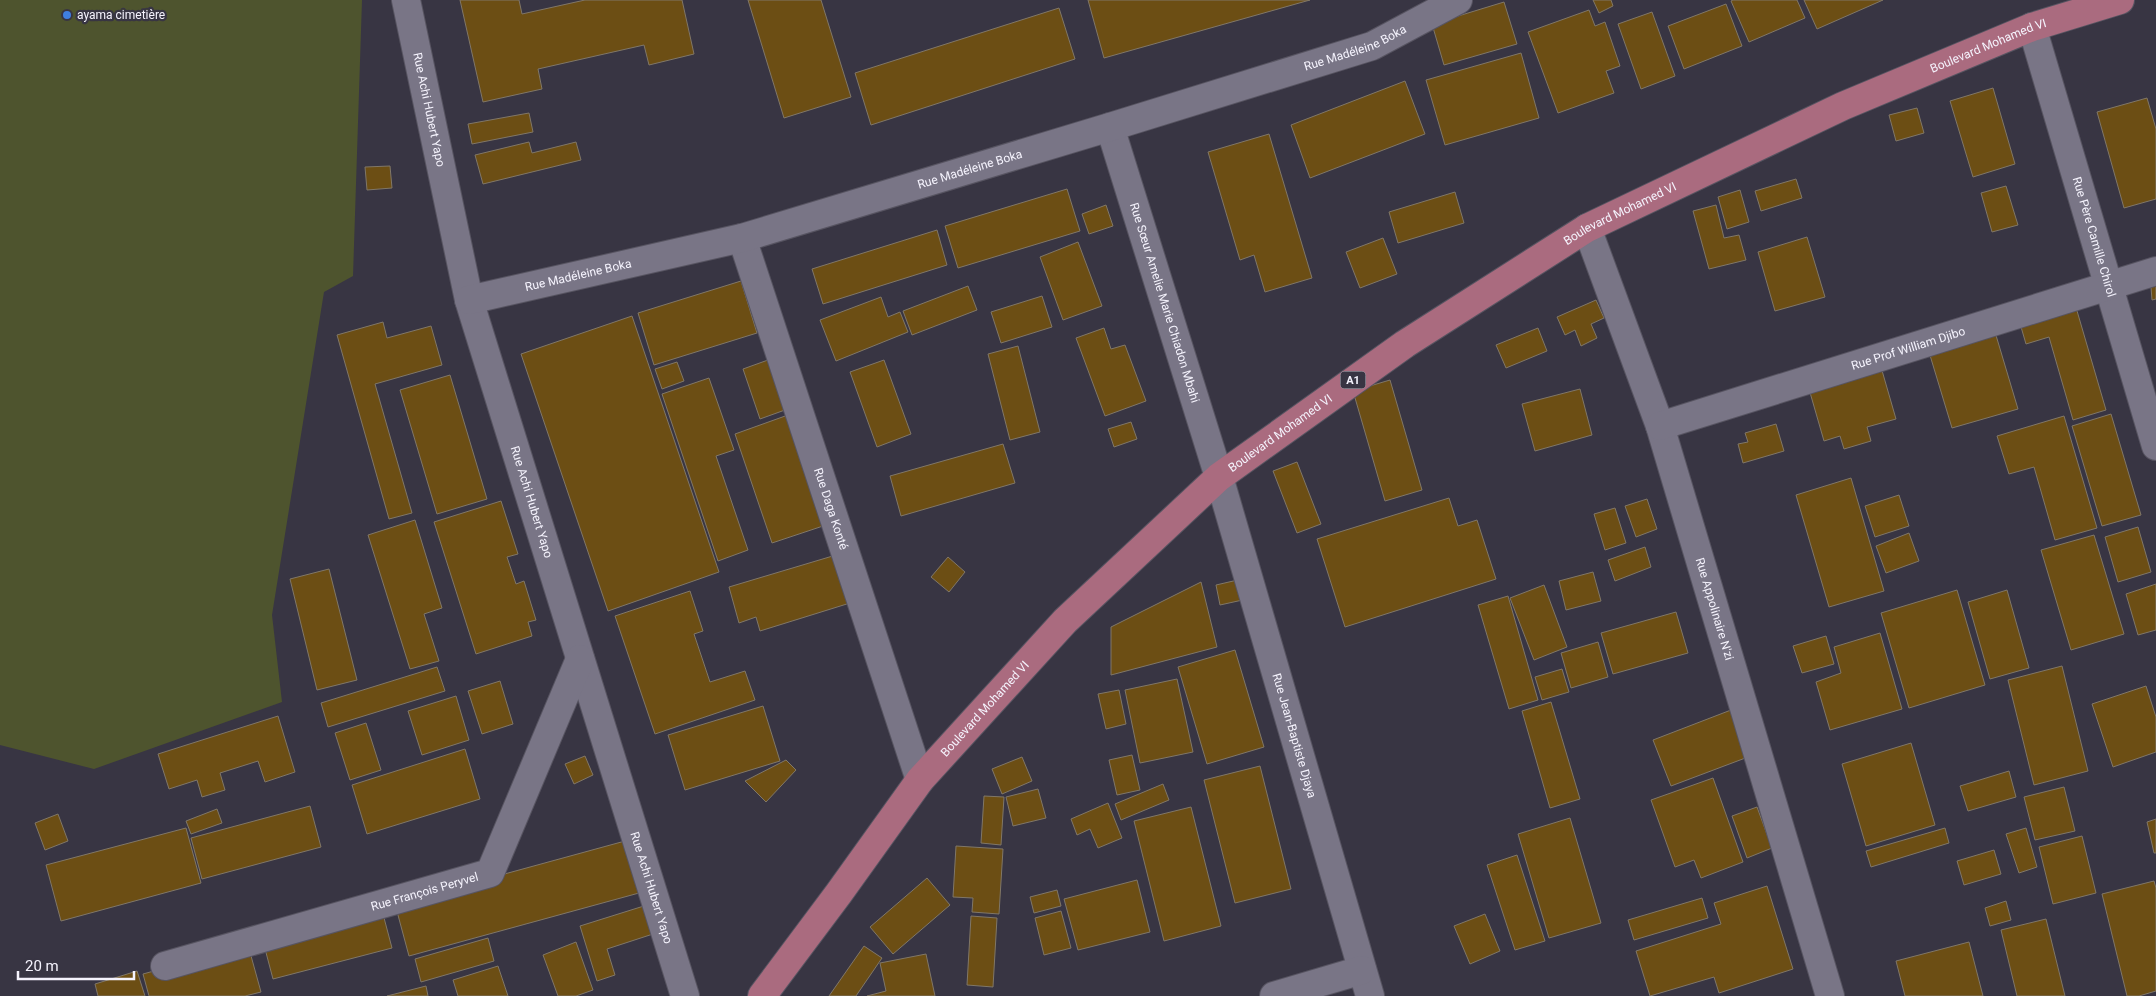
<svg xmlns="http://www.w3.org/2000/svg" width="2156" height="996" font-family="Roboto,sans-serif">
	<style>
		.green { fill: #4e542e }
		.building { fill: #6c4e14; stroke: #807768 }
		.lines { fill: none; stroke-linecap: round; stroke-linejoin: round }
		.street-casing { stroke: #575461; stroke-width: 30 }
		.primary-casing { stroke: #575461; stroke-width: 30 }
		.street { stroke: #797586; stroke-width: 28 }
		.primary { stroke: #aa6b7f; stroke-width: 28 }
		.shop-dot { fill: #3f7fe0; stroke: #383543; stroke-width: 2 }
		.labels { text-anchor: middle; stroke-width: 4.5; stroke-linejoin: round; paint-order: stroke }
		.shield { fill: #383543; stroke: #bcbac5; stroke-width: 1 }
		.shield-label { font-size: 11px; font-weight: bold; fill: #f5f3fd }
		.poi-label { font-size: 12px; fill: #f5f3fd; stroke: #383543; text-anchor: start }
		.street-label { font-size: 12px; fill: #f5f3fd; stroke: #383543 }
	</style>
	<rect width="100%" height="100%" fill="#383543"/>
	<!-- green -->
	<polygon class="green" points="0,0 362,0 353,276 324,292 272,615 282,702 94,769 0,745"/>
	<!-- building -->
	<g class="building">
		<polygon points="460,0 519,0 522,14 585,0 682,0 694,54 649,65 644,45 538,69 542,89 483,102"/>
		<polygon points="748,0 821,0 851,97 784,118"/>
		<polygon points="1088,0 1310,0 1104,58"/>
		<polygon points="1593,0 1611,0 1613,6 1599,13"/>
		<polygon points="1733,0 1797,0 1805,18 1749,42 1731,1"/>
		<polygon points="1804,0 1883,0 1817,29"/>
		<polygon points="1504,2 1517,44 1444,65 1432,24"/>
		<polygon points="1726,4 1742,46 1684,69 1668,26"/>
		<polygon points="1059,8 1075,59 871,125 855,73"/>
		<polygon points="1589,10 1595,26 1605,22 1620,66 1606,71 1614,93 1558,113 1528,32"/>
		<polygon points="1652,12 1675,76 1641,89 1618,24"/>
		<polygon points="1521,53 1539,118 1445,145 1426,80"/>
		<polygon points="1405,81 1425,134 1310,178 1291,125"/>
		<polygon points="1993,88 2015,164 1973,177 1950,101"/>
		<polygon points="2147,98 2156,129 2156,199 2124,208 2097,112"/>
		<polygon points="1917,108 1924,133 1896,141 1889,115"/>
		<polygon points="529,113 533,132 472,144 468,124"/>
		<polygon points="1269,134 1312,278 1265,292 1254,255 1240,260 1208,152"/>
		<polygon points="529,142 532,153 576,142 581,160 483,184 475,155"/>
		<polygon points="390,166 392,188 367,190 365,167"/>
		<polygon points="1796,179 1802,198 1761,211 1755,191"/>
		<polygon points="2006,186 2018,225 1992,232 1981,193"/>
		<polygon points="1067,189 1080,231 958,268 945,226"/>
		<polygon points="1740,190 1749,222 1727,229 1718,197"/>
		<polygon points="1455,192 1464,223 1398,243 1389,212"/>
		<polygon points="1106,205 1113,226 1089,234 1082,214"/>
		<polygon points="1716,205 1724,238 1739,235 1746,260 1709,269 1693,211"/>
		<polygon points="937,230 947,265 823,304 812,269"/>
		<polygon points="1807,237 1825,297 1775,311 1758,252"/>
		<polygon points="1383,238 1397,274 1360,288 1346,252"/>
		<polygon points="1078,242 1102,306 1063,320 1040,257"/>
		<polygon points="2156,273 2156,299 2152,300 2150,274"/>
		<polygon points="741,281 757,333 654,365 638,313"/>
		<polygon points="968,286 977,310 912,335 903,311"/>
		<polygon points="1042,296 1052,327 1001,343 991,312"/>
		<polygon points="881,297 888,317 900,312 908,332 836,361 820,320"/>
		<polygon points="1596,300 1604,318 1591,324 1597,338 1581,346 1575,330 1565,335 1557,317"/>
		<polygon points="2075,304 2106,410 2073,420 2049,337 2026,344 2019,320"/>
		<polygon points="632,316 719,572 608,611 521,354"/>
		<polygon points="383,322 387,338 431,326 442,365 375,384 412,513 389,519 337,335"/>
		<polygon points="1104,328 1111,349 1125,345 1146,401 1105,416 1076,338"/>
		<polygon points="1538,328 1547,351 1506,368 1496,345"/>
		<polygon points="1995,332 2018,409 1952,428 1929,352"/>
		<polygon points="1018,346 1040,432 1010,440 988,354"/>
		<polygon points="768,360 785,410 760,419 743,369"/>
		<polygon points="884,360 911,434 877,447 850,372"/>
		<polygon points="677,362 684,381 662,389 655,369"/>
		<polygon points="1881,367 1896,419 1867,427 1871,441 1844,449 1840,436 1824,441 1809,389"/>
		<polygon points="450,375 487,499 437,514 400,390"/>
		<polygon points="709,378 734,450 716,456 748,550 718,561 662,394"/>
		<polygon points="1390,380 1422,490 1385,501 1353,391"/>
		<polygon points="1580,389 1592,435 1535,451 1522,404"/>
		<polygon points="2111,414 2141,515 2102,526 2072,426"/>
		<polygon points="788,415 826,525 772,543 735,434"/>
		<polygon points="2064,416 2097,528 2055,540 2034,467 2009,474 1997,436"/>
		<polygon points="1131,422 1137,439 1114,447 1108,429"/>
		<polygon points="1776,424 1784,451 1743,463 1738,444 1748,442 1745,433"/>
		<polygon points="1003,444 1015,483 901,516 890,476"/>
		<polygon points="1297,462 1321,524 1297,533 1273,471"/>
		<polygon points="1851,478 1884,591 1829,607 1796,495"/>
		<polygon points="1899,495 1909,526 1875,537 1865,506"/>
		<polygon points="1449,498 1458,526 1477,520 1496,579 1345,627 1317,539"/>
		<polygon points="1647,499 1657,529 1636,537 1625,506"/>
		<polygon points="501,501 518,554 507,557 516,584 524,581 536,620 528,622 532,636 476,654 434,522"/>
		<polygon points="1615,508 1626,543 1605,550 1594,514"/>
		<polygon points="415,520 442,608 424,614 439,661 410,669 368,535"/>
		<polygon points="2138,527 2151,572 2118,582 2105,537"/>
		<polygon points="1909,533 1919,561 1886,573 1876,546"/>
		<polygon points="2094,535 2124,634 2071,650 2041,550"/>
		<polygon points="1645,547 1651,567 1615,581 1608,560"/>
		<polygon points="836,555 850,603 760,631 756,617 739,623 729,587"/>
		<polygon points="948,557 965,572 949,592 931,577"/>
		<polygon points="329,569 357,680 317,690 290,579"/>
		<polygon points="1593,572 1601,601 1566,610 1559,581"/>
		<polygon points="1242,579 1247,599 1220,605 1216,585"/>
		<polygon points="1201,582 1217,647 1111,675 1111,627"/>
		<polygon points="2156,584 2156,630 2138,635 2126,594"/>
		<polygon points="1544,585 1567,647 1534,660 1510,598"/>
		<polygon points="1957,590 1985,685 1909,708 1881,613"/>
		<polygon points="2007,590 2029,668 1990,679 1968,602"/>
		<polygon points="690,591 703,631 694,634 710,682 745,671 755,700 655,734 615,616"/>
		<polygon points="1508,596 1538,700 1509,709 1478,605"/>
		<polygon points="1676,612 1688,653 1613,674 1601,633"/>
		<polygon points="1880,633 1902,709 1830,730 1816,682 1841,673 1834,647"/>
		<polygon points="1826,636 1834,664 1802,673 1793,646"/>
		<polygon points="1598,642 1608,677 1571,688 1561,653"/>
		<polygon points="1235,650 1264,747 1207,764 1178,667"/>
		<polygon points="2062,666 2088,771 2034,785 2008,680"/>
		<polygon points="437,667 445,691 328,727 321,703"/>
		<polygon points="1562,669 1569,692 1542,700 1535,677"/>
		<polygon points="1177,679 1193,752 1140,763 1125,690"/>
		<polygon points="500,681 513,724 482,734 468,691"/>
		<polygon points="2146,686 2156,717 2156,752 2113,767 2092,704"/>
		<polygon points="1119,690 1126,724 1106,729 1098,694"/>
		<polygon points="456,696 469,740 422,755 408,711"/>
		<polygon points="1551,702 1580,799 1550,808 1522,711"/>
		<polygon points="763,706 780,761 685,790 668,735"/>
		<polygon points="1731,710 1748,757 1671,786 1653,740"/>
		<polygon points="278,716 295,772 265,782 258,761 220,773 225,790 202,797 197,780 169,789 158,754"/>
		<polygon points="366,723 381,770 350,780 335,733"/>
		<polygon points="1911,743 1935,825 1866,846 1842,764"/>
		<polygon points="465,749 480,799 367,834 352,785"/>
		<polygon points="1132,755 1140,790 1117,795 1109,760"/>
		<polygon points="585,756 593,775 574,784 565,764"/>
		<polygon points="1022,757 1032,781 1002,794 992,769"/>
		<polygon points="786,760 796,770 766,802 745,781"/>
		<polygon points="1260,766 1291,889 1235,903 1204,780"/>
		<polygon points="2009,771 2016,797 1968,811 1960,786"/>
		<polygon points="1713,778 1743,862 1701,878 1694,860 1675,867 1651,800"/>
		<polygon points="1163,784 1169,800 1121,820 1115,804"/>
		<polygon points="2064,787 2075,831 2035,840 2024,797"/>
		<polygon points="1038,789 1046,818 1013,826 1006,797"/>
		<polygon points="984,796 1004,797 1001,845 981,843"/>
		<polygon points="1108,803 1122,838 1098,848 1090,829 1077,835 1071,819"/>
		<polygon points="310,806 321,847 202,879 191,838"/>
		<polygon points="1191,807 1221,926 1164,941 1134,821"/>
		<polygon points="1757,807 1772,848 1747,858 1732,816"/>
		<polygon points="217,809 222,823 191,834 186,821"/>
		<polygon points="58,814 68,841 45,850 35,823"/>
		<polygon points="1570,818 1601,923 1549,938 1518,834"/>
		<polygon points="2156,819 2156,853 2154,853 2147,822"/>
		<polygon points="186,828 201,883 61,921 46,865"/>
		<polygon points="1945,828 1949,843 1871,867 1866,851"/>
		<polygon points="2026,828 2037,867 2019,873 2006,834"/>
		<polygon points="2082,836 2096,893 2053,904 2039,847"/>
		<polygon points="625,841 639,893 409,956 395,904"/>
		<polygon points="956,846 1003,849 999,914 972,912 973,898 953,897"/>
		<polygon points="1994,850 2001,874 1964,885 1957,861"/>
		<polygon points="1517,855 1545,941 1515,950 1487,865"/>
		<polygon points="927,878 950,905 893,954 870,927"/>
		<polygon points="1137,880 1150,932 1078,950 1064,899"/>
		<polygon points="2154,881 2156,888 2156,991 2139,996 2127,996 2102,894"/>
		<polygon points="1767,886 1793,969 1719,993 1714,977 1650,996 1636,951 1721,924 1714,903"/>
		<polygon points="1057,890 1061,906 1034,913 1030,897"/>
		<polygon points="1702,898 1708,918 1634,940 1628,920"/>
		<polygon points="2006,901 2011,920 1990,926 1985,908"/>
		<polygon points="647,905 656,933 607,949 615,975 597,981 580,926"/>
		<polygon points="1061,911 1071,948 1044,955 1035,918"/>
		<polygon points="383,914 392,948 273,979 264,945"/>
		<polygon points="1485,914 1500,951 1470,964 1454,926"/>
		<polygon points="971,916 997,918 993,987 967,985"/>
		<polygon points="2046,919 2065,996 2017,996 2001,930"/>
		<polygon points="488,938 494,961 421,982 415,959"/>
		<polygon points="576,942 593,990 576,996 558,996 543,955"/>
		<polygon points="1969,942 1983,996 1905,996 1896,961"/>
		<polygon points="248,945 261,992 245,996 149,996 143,974"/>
		<polygon points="864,946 882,958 858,993 856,996 829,996"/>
		<polygon points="926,954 935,996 867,996 886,991 880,963"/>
		<polygon points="498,966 508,996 458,996 453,980"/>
		<polygon points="137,971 145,996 98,996 95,984"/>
		<polygon points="426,986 428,996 387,996"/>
	</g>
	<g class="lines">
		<defs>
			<g id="street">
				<path id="s1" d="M406,0L469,300L685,996"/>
				<path id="s2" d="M2032,27L2156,446"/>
				<path id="s3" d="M1110,127L1219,477L1370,996"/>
				<path id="s4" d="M1587,228L1660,426L1830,996"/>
				<path id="s5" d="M742,238L920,780"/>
				<path id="s6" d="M469,300L742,238L1110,127L1372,46L1458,0"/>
				<path id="s7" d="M1660,426L2156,271"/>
				<path id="s8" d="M165,966L490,873L580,659"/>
				<polyline points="1274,996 1362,970"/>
			</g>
			<g id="primary">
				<path id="s9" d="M762,996L839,893L920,780L1065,621L1219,477L1405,344L1587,228L1843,106L2032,27L2120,0"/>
			</g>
		</defs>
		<!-- street casing -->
		<use href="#street" class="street-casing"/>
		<!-- primary casing -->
		<use href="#primary" class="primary-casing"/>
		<!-- street -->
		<use href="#street" class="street"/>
		<!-- primary -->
		<use href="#primary" class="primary"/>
	</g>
	<!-- markers -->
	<circle class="shop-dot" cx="67" cy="15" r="5"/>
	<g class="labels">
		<!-- shield labels -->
		<rect class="shield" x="1340.5" y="371.5" width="25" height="17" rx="4"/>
		<g class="shield-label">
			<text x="1353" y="384">A1</text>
		</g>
		<!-- poi labels -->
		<g class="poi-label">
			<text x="77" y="19">ayama cimetière</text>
		</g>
		<!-- street labels -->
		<g class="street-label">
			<text dy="4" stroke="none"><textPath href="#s9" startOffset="1579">Boulevard Mohamed VI</textPath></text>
			<text dy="4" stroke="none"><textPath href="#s6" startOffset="922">Rue Madéleine Boka</textPath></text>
			<text dy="4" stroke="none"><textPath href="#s1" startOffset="112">Rue Achi Hubert Yapo</textPath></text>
			<text dy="4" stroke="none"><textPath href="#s6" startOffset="518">Rue Madéleine Boka</textPath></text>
			<text dy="4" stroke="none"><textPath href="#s9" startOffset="1174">Boulevard Mohamed VI</textPath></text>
			<text dy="4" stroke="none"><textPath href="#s2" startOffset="219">Rue Père Camille Chirol</textPath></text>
			<text dy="4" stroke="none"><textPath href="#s6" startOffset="112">Rue Madéleine Boka</textPath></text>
			<text dy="4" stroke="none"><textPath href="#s3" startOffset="184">Rue Sœur Amelie Marie Chiadon Mbahi</textPath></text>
			<text dy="4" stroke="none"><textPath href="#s7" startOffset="260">Rue Prof William Djibo</textPath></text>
			<text dy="4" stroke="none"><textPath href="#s9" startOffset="769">Boulevard Mohamed VI</textPath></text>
			<text dy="4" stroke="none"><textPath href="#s1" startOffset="518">Rue Achi Hubert Yapo</textPath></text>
			<text dy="4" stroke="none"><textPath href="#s5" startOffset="285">Rue Daga Konté</textPath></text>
			<text dy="4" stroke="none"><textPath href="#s4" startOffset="402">Rue Appolinaire N'zi</textPath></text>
			<text dy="4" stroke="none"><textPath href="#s9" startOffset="364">Boulevard Mohamed VI</textPath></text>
			<text dy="4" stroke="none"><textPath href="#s3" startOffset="636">Rue Jean-Baptiste Djaya</textPath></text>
			<text dy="4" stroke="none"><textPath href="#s1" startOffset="922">Rue Achi Hubert Yapo</textPath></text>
			<text dy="4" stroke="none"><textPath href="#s8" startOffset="270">Rue François Peryvel</textPath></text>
		</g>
	</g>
	<!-- scale -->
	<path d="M18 971v8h116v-8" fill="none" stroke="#f5f3fd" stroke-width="2.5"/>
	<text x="25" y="971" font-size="15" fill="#f5f3fd" stroke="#383543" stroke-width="4" paint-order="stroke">20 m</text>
</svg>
